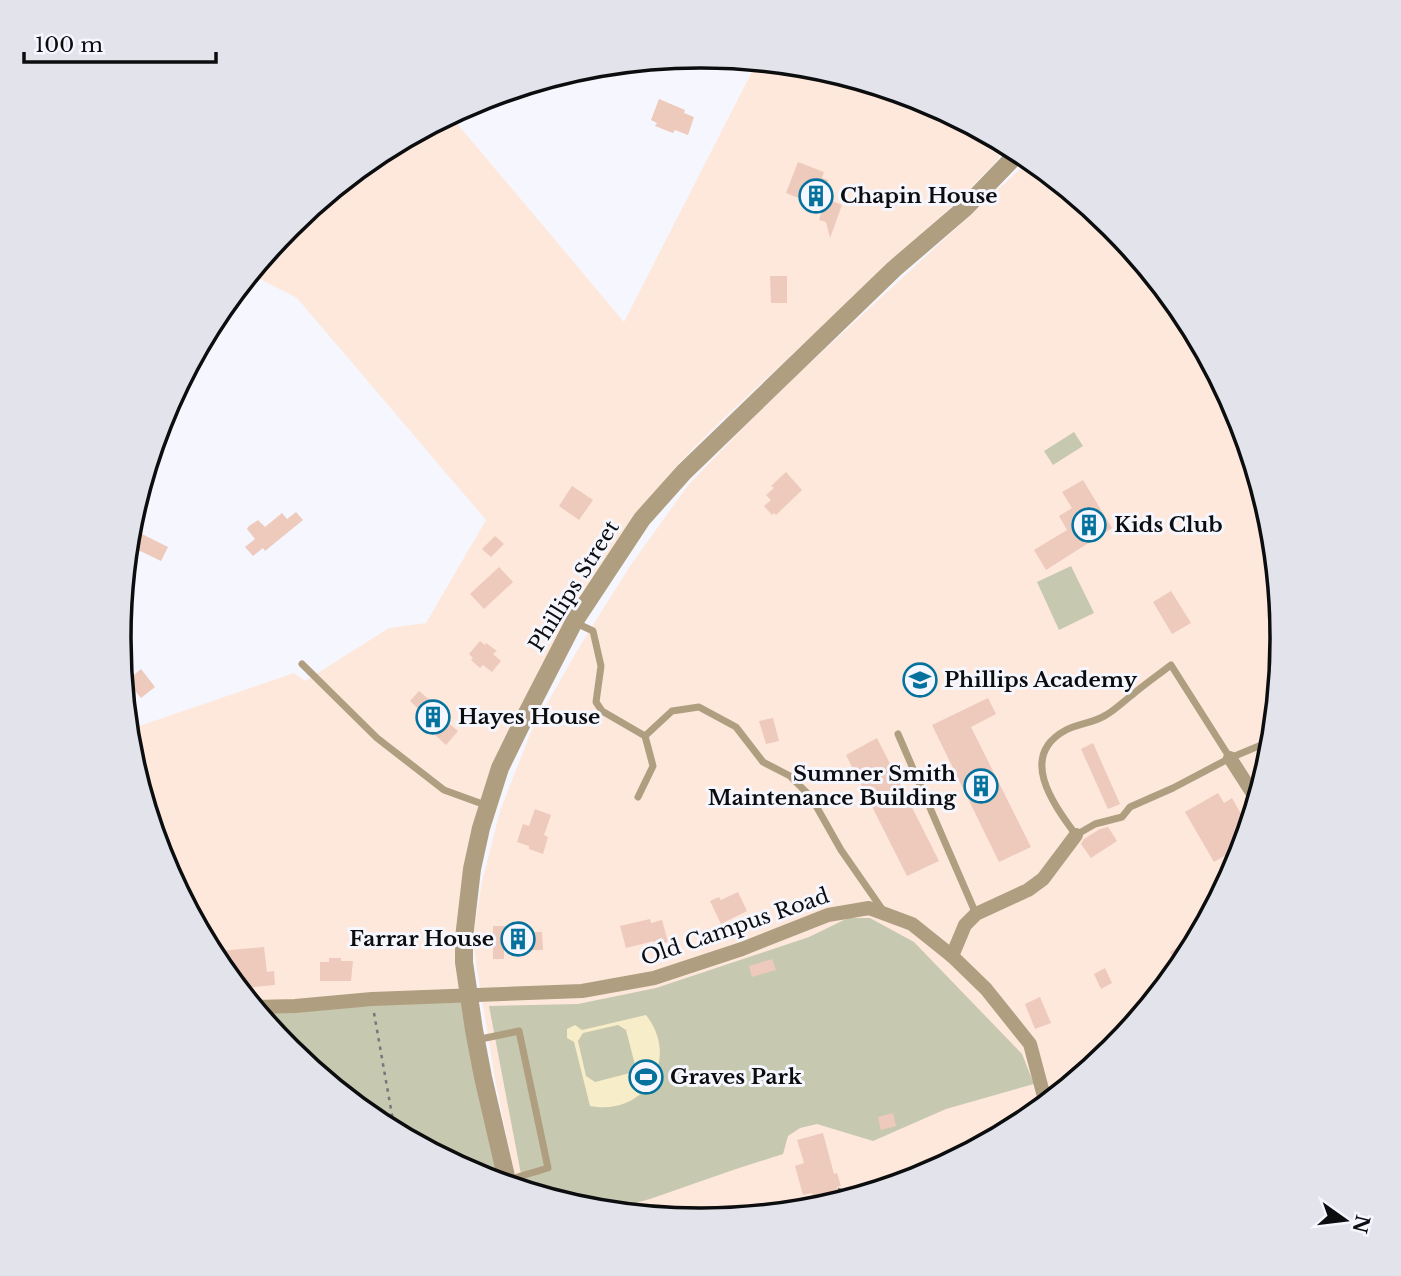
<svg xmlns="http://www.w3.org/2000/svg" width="1401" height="1276" font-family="'Libre Baskerville',serif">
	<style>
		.education { fill: #fee8db }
		.green { fill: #c6c8b0 }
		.sand { fill: #f7edc8; fill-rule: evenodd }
		.building { fill: #edcabc }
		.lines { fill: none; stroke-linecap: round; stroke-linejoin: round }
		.path { stroke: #76777b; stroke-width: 2.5; stroke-dasharray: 3.5 5; stroke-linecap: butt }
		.service { stroke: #b09e80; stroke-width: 7 }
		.minor { stroke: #b09e80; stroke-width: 14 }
		.tertiary { stroke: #b09e80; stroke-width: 18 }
		.labels { text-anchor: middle; stroke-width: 6; stroke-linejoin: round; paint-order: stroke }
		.poi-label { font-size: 21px; font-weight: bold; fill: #0c0d0f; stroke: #f5f6fe; text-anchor: start }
		.street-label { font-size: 21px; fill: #0c0d0f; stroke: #f5f6fe }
		.rim { fill: none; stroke: #0c0d0f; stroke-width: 3.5 }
	</style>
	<rect width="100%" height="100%" fill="#f5f6fe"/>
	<!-- education -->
	<g class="education">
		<polygon points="757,62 809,67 1004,149 995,163 959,200 877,273 844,306 722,420 681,461 653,495 486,789 462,1006 477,1176 377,1122 289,1049 216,961 163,860 130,751 128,730 294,673 305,681 389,628 426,623 486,520 297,298 250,274 289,226 377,154 450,115 624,322"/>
		<polygon points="1026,165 1095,217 1127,245 1185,315 1238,416 1271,525 1282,638 1271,752 1238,861 1184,962 1112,1050 1024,1122 923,1176 814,1209 700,1220 587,1209 517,1187 495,1079 477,970 474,948 474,930 482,882 500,811 531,732 578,649 630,566 689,484 749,422 795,377 1019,170"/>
	</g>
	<!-- green -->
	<g class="green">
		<polygon points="1074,432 1083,446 1053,465 1044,451"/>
		<polygon points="1071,566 1094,613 1059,630 1037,582"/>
		<polygon points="848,918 870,918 914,942 1022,1054 1034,1084 946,1109 873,1141 817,1124 800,1128 788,1136 783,1154 736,1169 650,1199 606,1211 587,1209 524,1190 489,1006 578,1004 656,988 809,937"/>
		<polygon points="468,996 507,1185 477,1176 377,1122 289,1049 255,1009"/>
	</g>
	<!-- sand -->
	<path class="sand" d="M646,1015C681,1059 645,1117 590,1106L574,1042L567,1038V1029L575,1025L582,1030ZM618,1025L626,1030L635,1065L630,1073L595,1082L586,1076L578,1041L583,1033Z"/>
	<!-- building -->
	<g class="building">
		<polygon points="659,99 685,110 684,113 694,117 688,135 675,130 673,133 655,126 657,123 651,120"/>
		<polygon points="798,162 824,172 822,178 828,180 826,185 830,187 825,198 842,205 830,238 826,222 819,220 822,210 810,206 811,203 786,193"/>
		<polygon points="770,276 787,276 787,303 771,303"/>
		<polygon points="786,472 802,490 776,515 774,513 772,515 764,506 771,500 766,495 774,488 771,486"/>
		<polygon points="1083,480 1112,528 1046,570 1034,550 1067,530 1059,516 1072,508 1062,492"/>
		<polygon points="572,486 593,500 579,520 559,506"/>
		<polygon points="296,512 303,520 265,551 263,548 253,556 245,547 255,539 247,529 249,526 258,520 265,527 282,513 287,519"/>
		<polygon points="131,520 142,534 168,547 161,561 136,549 127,557"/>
		<polygon points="495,536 504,544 491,557 482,549"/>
		<polygon points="499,567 513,582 484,609 470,594"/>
		<polygon points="1171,591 1191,623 1172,634 1153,602"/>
		<polygon points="480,641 485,645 486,643 497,651 493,654 501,661 492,672 483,665 480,668 471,660 473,658 469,654"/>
		<polygon points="141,669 155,687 141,698 127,681"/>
		<polygon points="419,691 432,702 429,705 434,711 458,731 446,745 421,722 426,716 410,701"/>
		<polygon points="988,698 996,714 971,727 1031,847 999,862 932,725"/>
		<polygon points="773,718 779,741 766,744 759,721"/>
		<polygon points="877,738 939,861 907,876 846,755"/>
		<polygon points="1093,743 1120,804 1108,809 1081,749"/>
		<polygon points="1218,793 1224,803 1232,798 1248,826 1240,831 1245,839 1243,845 1214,862 1185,812"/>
		<polygon points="535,809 551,815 544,835 548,837 543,854 529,849 529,846 517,842 523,824 529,826"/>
		<polygon points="1108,827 1117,841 1091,858 1081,844 1084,839 1100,829"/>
		<polygon points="738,892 747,911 721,924 710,901 719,897 721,900"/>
		<polygon points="650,919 651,923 662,920 668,942 655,945 654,941 626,948 620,926"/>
		<polygon points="493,926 508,926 508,932 542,932 543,950 529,950 529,945 504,946 504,959 493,959"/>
		<polygon points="1183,944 1189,953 1180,967 1170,952"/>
		<polygon points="264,947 267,972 274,971 275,985 245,988 245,986 238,987 235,984 233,963 220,964 219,951"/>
		<polygon points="329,958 341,958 341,961 353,961 351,981 320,981 320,962 329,962"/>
		<polygon points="772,959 776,970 752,977 749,966"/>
		<polygon points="1105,968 1112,983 1101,989 1094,974"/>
		<polygon points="1040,997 1051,1023 1035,1029 1025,1004"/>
		<polygon points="893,1113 896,1126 881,1130 878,1117"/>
		<polygon points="823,1133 834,1174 837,1173 841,1186 837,1187 841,1201 822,1206 820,1198 814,1200 812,1193 803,1195 795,1166 804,1163 797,1140"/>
	</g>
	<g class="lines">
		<!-- path -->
		<g class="path">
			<polyline points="374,1013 395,1132"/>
			<polyline points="838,1189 846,1191 850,1198"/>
		</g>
		<!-- service -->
		<g class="service">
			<polyline points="574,622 593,631 601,666 596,702 602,711 645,736"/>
			<polyline points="302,664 377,738 444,790 488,806"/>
			<polyline points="898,734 976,914"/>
			<path d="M1230,758L1171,665C1158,675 1145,684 1132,695C1124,701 1115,710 1106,715C1094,723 1079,723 1066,730C1017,756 1054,805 1076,835L1095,824L1122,817L1130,807L1173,788L1230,758L1271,741"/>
			<polyline points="638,797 653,766 645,736 672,711 699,707 736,727 763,762 790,776 811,797 841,850 882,909"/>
			<polyline points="476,1040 519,1031 548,1168 508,1180"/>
		</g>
		<!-- minor -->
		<g class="minor">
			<polyline points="1230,758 1257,800"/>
			<polyline points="952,956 965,925 976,914 1028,890 1043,879 1076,835"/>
			<polyline points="254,1007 295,1006 372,999 582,991 654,978 742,949 828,915 869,908 912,924 952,956 986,989 1030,1044 1046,1104"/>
		</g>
		<!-- tertiary -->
		<polyline class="tertiary" points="508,1185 483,1077 474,1030 464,962 464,938 472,869 481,828 500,768 524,719 574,622 642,519 684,472 894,269 965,208 1019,152"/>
	</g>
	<!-- icons -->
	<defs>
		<symbol id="building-ring" viewBox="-11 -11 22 22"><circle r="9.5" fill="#f5f6fe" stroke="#04729d" stroke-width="1.5"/><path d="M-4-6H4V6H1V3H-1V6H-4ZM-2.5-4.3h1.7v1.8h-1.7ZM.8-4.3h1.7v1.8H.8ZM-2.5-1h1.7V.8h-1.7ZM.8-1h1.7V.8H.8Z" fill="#04729d"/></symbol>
		<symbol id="school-ring" viewBox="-11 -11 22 22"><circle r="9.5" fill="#f5f6fe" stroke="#04729d" stroke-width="1.5"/><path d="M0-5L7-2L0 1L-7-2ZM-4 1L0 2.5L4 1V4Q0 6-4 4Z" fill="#04729d"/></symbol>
		<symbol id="stadium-ring" viewBox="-11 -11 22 22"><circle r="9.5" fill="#f5f6fe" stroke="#04729d" stroke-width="1.5"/><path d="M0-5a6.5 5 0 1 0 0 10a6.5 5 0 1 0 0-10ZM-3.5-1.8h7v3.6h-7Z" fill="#04729d"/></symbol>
	</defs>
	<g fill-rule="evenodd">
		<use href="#building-ring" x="797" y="177" width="38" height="38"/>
		<use href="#building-ring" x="1070" y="506" width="38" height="38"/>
		<use href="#school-ring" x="901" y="661" width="38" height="38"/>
		<use href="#building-ring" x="414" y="698" width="38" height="38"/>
		<use href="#building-ring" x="962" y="767" width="38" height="38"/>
		<use href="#building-ring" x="499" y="920" width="38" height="38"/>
		<use href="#stadium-ring" x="627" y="1058" width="38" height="38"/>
	</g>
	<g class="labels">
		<!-- poi labels -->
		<g class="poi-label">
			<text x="840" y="203">Chapin House</text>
			<text x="1114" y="532">Kids Club</text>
			<text x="944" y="687">Phillips Academy</text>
			<text x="458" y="724">Hayes House</text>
			<text x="956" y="781" text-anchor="end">Sumner Smith<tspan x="956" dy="24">Maintenance Building</tspan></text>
			<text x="494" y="946" text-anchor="end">Farrar House</text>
			<text x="670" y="1084">Graves Park</text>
		</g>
		<!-- street labels -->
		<g class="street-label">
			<text transform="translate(574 586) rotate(-58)" y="7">Phillips Street</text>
			<text transform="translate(735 927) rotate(-19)" y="7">Old Campus Road</text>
		</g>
	</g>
	<!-- crop -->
	<path d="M0 0H1401V1276H0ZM700 68H701A569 569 0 0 1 1270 637V639A569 569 0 0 1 701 1208H700A569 569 0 0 1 131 639V637A569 569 0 0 1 700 68Z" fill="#e2e3eb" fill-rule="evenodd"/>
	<path class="rim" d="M700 68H701A569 569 0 0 1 1270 637V639A569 569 0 0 1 701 1208H700A569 569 0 0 1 131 639V637A569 569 0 0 1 700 68Z"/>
	<!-- north arrow -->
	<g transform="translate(1345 1220) rotate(104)" stroke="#f5f6fe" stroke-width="5" paint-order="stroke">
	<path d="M0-5L12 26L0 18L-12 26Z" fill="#0c0d0f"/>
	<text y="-10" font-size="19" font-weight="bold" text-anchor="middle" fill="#0c0d0f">N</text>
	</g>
	<!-- scale -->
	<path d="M24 52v10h192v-10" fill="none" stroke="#0c0d0f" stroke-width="3.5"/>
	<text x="35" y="52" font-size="21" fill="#0c0d0f" stroke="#f5f6fe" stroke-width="5" paint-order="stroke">100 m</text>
</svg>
